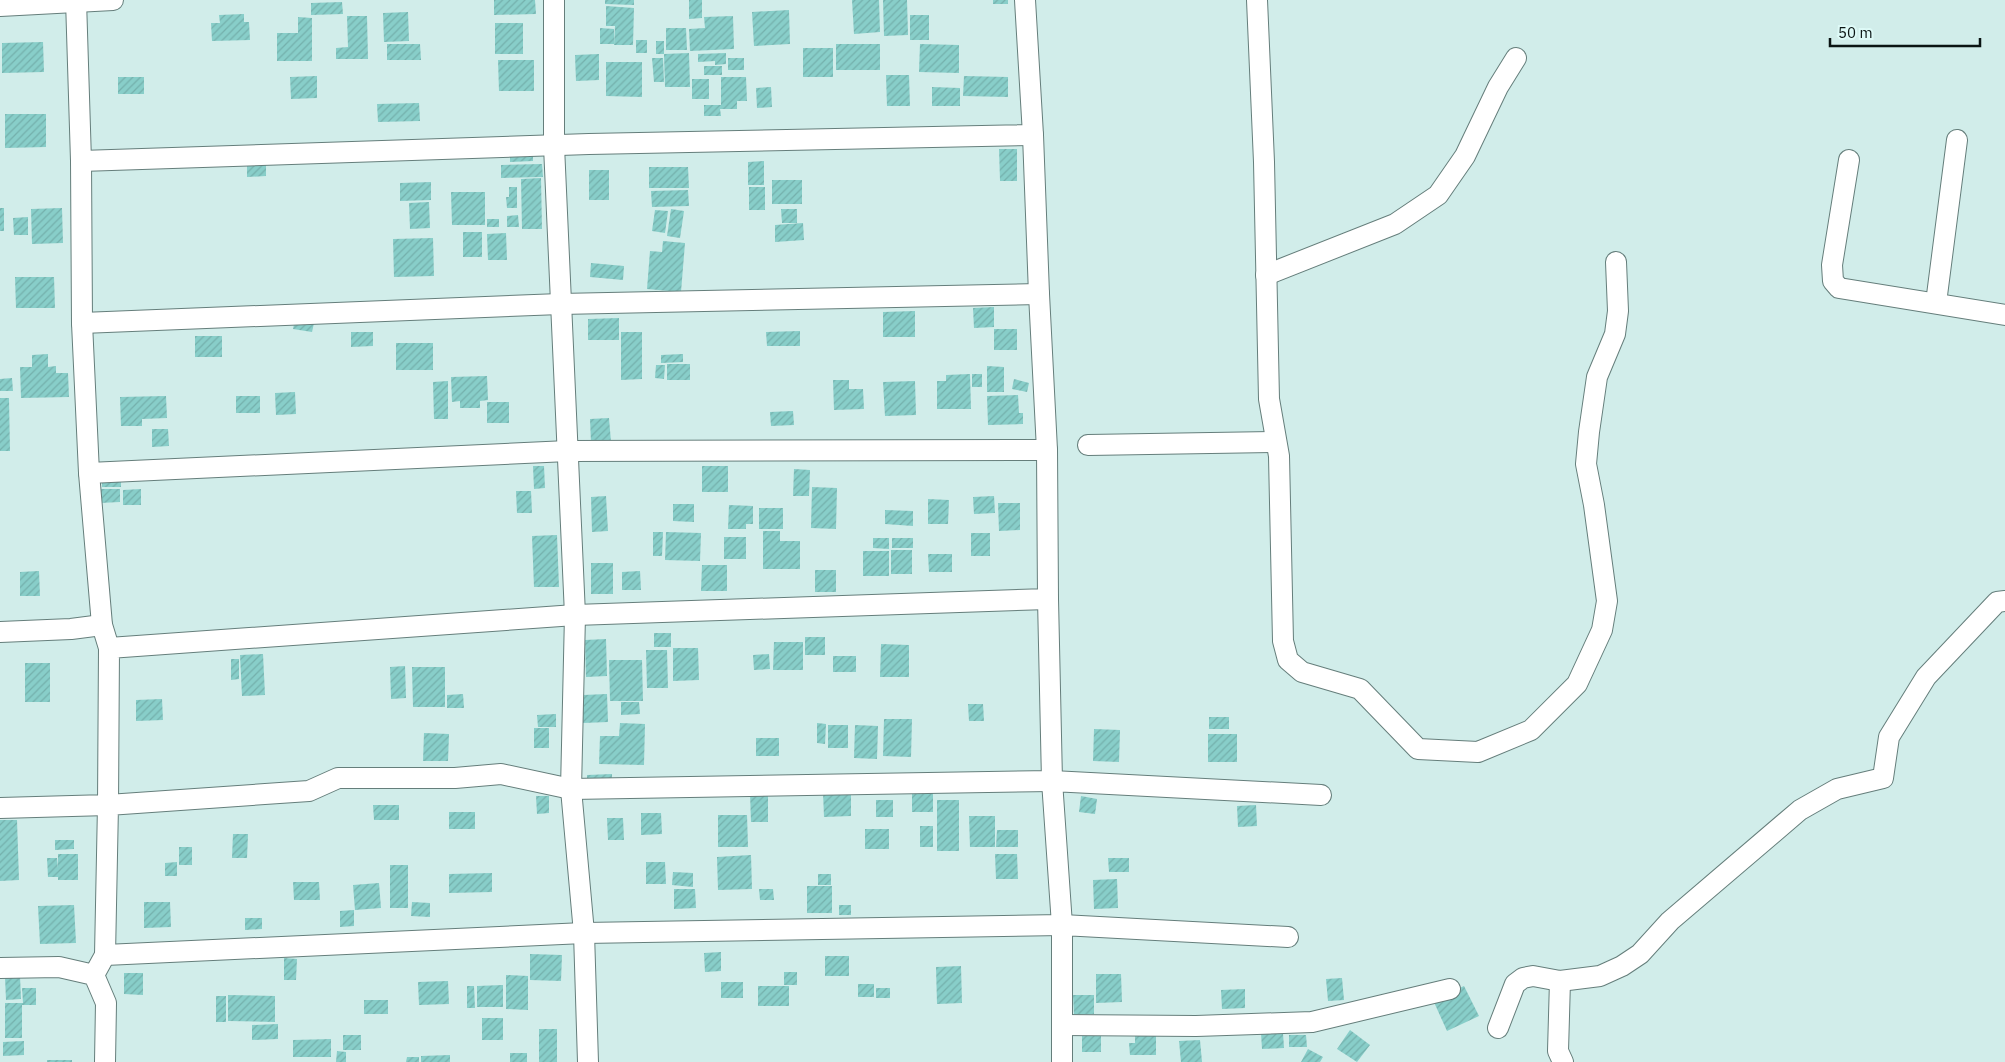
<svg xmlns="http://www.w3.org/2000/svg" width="2005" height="1062" font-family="'IBM Plex Sans',sans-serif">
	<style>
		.building { fill: url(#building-hatch) }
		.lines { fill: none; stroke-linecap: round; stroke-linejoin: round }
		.street-casing { stroke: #657e7b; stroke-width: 22 }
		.street { stroke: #fff; stroke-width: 20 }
	</style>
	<defs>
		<pattern id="building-hatch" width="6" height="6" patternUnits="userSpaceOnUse" patternTransform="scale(1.25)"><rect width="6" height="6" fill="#88cec9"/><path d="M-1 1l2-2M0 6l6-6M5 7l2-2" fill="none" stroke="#74b0ac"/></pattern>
	</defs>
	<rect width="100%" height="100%" fill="#d1edea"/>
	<!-- building -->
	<g class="building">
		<polygon points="494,0 535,0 536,14 494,15"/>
		<polygon points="605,0 634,0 634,5 605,4"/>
		<polygon points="689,0 702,0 702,18 689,19"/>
		<polygon points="852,0 879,0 880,32 854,34"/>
		<polygon points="883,0 907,0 908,35 884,36"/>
		<rect x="993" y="0" width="15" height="4"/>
		<polygon points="342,2 343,14 311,15 311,3"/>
		<polygon points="606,6 634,8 633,45 614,45 615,26 606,26"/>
		<polygon points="789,10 790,44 754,46 752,12"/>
		<polygon points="408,12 409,41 384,42 383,13"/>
		<polygon points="244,14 244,22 249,22 250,40 212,41 211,23 220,23 219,15"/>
		<rect x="910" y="15" width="19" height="25"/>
		<polygon points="347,16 367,16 368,59 336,59 336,48 348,47"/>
		<polygon points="733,16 734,49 690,51 689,29 705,28 704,17"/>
		<polygon points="298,17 312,18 312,61 277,61 277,33 298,33"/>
		<rect x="495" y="23" width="28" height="31"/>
		<polygon points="600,28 614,29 614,44 600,44"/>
		<polygon points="666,28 686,28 687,50 666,50"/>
		<rect x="636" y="40" width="11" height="13"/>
		<rect x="656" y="41" width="8" height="13"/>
		<polygon points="43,42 44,72 2,73 2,43"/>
		<polygon points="387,44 420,44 421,60 387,60"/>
		<rect x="836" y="44" width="44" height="26"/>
		<polygon points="920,44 959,45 959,73 919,72"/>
		<rect x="803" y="48" width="30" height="29"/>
		<polygon points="689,53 690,87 665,87 664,54"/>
		<polygon points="726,53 726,64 715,65 715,61 698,62 698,54"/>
		<polygon points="599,54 599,80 576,81 575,55"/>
		<polygon points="652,58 663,58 664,82 654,82"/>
		<rect x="728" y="58" width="16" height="12"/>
		<polygon points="498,60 534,60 534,91 499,91"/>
		<polygon points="606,62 642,62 642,97 606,96"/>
		<rect x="704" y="66" width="18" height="9"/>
		<polygon points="886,75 909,75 910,106 887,106"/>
		<polygon points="317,76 317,98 291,99 290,77"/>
		<polygon points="964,76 1008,77 1008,97 963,96"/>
		<rect x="118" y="77" width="26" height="17"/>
		<polygon points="721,77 746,77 747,101 737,101 737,109 720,109 721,116 704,116 704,105 721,105"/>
		<rect x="692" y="79" width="17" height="20"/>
		<polygon points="771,87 772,107 757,108 756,88"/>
		<polygon points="932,87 960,88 960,106 932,106"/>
		<polygon points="419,103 420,121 378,122 377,104"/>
		<polygon points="5,114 46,114 46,147 5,148"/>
		<polygon points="999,149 1017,149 1017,181 1000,181"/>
		<polygon points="510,152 533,152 533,161 510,162"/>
		<polygon points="764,161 764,185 748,185 748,162"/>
		<polygon points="542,164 543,177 501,178 501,165"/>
		<polygon points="266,165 266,176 247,177 247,166"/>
		<polygon points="649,167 688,167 689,188 649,188"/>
		<rect x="589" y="170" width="20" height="30"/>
		<polygon points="541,178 542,229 522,229 521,179"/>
		<rect x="772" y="180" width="30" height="24"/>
		<polygon points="431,182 431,200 400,201 400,183"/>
		<polygon points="509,187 517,187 517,208 507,208 506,197 509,197"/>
		<rect x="749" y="187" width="16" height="23"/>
		<polygon points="688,190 689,206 652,207 651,191"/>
		<polygon points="451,192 485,192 485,225 452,225"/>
		<polygon points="429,202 430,228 410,229 409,203"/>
		<rect x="0" y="208" width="4" height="23"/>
		<polygon points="62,208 63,243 32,244 31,209"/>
		<polygon points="671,209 684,211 680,238 667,236"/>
		<polygon points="781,209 797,209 797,223 782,223"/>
		<polygon points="655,210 668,211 665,233 652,231"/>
		<polygon points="518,215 519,227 507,227 507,216"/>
		<polygon points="28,217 28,235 14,235 13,218"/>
		<rect x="487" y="219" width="12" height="8"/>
		<polygon points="803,223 804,240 775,242 775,225"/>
		<rect x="463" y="232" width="19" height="25"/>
		<polygon points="506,233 507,260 488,260 487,234"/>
		<polygon points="433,238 434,276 394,277 393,239"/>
		<polygon points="663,241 685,243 681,292 647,289 650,251 662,252"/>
		<polygon points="591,263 624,266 623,280 590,277"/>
		<polygon points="15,277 54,277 55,308 16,308"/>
		<polygon points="994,307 994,327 974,328 973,308"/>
		<polygon points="915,311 915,337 883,337 883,312"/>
		<polygon points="296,315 315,319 312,332 293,329"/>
		<polygon points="619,318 619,340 588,340 588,319"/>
		<rect x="994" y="329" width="23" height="21"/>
		<polygon points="800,331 800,346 767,346 766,332"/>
		<polygon points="351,332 373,332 373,346 351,347"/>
		<polygon points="621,332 642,332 642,379 621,380"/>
		<rect x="195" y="336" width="27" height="21"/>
		<rect x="396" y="343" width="37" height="27"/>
		<polygon points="48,354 48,367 56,366 56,373 68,373 69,397 21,398 20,367 32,367 32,355"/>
		<polygon points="683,354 683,362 661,363 661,355"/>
		<rect x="667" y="364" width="23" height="16"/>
		<polygon points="656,365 665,365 664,379 655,378"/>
		<polygon points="987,366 1004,367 1004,392 987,392"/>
		<polygon points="970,374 971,409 937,409 937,381 946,381 946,375"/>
		<rect x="972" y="374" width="10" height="13"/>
		<polygon points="487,376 488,400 480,401 480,408 460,408 460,401 452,402 451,377"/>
		<polygon points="12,378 13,391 0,391 0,379"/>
		<polygon points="1014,379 1029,383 1027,392 1012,389"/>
		<polygon points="833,380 849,380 849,389 863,389 864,409 834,410"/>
		<polygon points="448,381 448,419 434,419 433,382"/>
		<polygon points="915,381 916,415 885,416 883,382"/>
		<polygon points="295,392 296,414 276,415 275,393"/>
		<polygon points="1018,395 1019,413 1023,413 1023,424 988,425 987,396"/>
		<polygon points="166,396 167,418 142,419 142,426 121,426 120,397"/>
		<rect x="236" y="396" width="24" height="17"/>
		<polygon points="0,398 9,398 10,451 0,451"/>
		<rect x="487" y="402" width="22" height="21"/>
		<polygon points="793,411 794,425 771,426 770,412"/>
		<polygon points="609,418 611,442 591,443 590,419"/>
		<polygon points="152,429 168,429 169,446 152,447"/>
		<polygon points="533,466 544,466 545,488 534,489"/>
		<rect x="702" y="466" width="26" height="26"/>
		<polygon points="794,469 810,470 809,496 793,496"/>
		<rect x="102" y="476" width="19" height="11"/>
		<polygon points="812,487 837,488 836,529 811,528"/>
		<polygon points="100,489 120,489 120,502 100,503"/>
		<polygon points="141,489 141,505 123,505 123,490"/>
		<polygon points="516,491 531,491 532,513 517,513"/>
		<polygon points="606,496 608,531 592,532 591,497"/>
		<polygon points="994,496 995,513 974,514 973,497"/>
		<polygon points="928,499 949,500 948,524 928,524"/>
		<polygon points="998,503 1020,503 1020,530 999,531"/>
		<polygon points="673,504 694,504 694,522 673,521"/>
		<polygon points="729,505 753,506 753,524 746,524 746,529 728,529"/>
		<rect x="759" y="508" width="24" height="21"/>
		<polygon points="885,510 913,511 913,526 885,524"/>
		<polygon points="763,531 780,531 780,541 800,541 800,569 763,569"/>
		<polygon points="653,532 663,532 662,556 653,556"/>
		<polygon points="666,532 701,533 700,561 665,560"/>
		<rect x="971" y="533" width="19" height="23"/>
		<polygon points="557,535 559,587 534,587 532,536"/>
		<rect x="724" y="537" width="22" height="22"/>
		<polygon points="873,538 889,538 889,549 873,548"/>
		<rect x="892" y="538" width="21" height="10"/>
		<rect x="891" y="550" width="21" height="24"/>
		<rect x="863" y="551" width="26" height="25"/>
		<polygon points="928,554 952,554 952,572 929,572"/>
		<rect x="591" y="563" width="22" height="31"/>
		<polygon points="702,565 727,565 727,591 701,591"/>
		<rect x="815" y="570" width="21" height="22"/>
		<polygon points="39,571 40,596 20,596 20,572"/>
		<polygon points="640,571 641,590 622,590 622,572"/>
		<rect x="654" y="633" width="17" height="14"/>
		<rect x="805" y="637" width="20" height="18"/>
		<polygon points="606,639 607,676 586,677 585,640"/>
		<polygon points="774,642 803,642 803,670 773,670"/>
		<polygon points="881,644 909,645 909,677 880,677"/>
		<polygon points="673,648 698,648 699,680 673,681"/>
		<polygon points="646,650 667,650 668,688 647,688"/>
		<polygon points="263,654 265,695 242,696 240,655"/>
		<polygon points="769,654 770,669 754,670 753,655"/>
		<rect x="833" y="656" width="23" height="16"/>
		<polygon points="231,659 239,659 239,679 231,680"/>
		<polygon points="609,660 642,660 643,701 610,701"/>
		<rect x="25" y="663" width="25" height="39"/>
		<polygon points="405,666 406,698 391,699 390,667"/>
		<polygon points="412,667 445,667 445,707 413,707"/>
		<polygon points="463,694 464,708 447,708 447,695"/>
		<polygon points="607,694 608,722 583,723 583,695"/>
		<polygon points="162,699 163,720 136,721 136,700"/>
		<polygon points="621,702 639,702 640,714 621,715"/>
		<polygon points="968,704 983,704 984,721 969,721"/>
		<polygon points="556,714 556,727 538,727 537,715"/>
		<rect x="1209" y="717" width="20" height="12"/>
		<polygon points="884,719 912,719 911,757 883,756"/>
		<polygon points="620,723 645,724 644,765 599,764 600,736 619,736"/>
		<polygon points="817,723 826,724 825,744 817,743"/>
		<rect x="828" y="725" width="20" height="23"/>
		<polygon points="855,725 878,726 877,759 854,758"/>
		<rect x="534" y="728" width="15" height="20"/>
		<polygon points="1094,729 1120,730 1119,762 1093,761"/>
		<polygon points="424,733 449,734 448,761 423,761"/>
		<rect x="1208" y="734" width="29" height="28"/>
		<rect x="756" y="738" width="23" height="18"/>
		<polygon points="612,774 612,784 587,785 587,775"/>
		<rect x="912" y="791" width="21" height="21"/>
		<polygon points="823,792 851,792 851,816 824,817"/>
		<polygon points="750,793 768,793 768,822 751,822"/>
		<polygon points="536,796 549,796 549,813 537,814"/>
		<polygon points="1081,796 1097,799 1095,814 1079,812"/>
		<rect x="876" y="800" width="17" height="17"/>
		<rect x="937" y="800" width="22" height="51"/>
		<polygon points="373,805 399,805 399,820 374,820"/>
		<polygon points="1256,805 1257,826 1238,827 1237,806"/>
		<rect x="449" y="812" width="26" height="17"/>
		<polygon points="641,813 661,813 662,834 641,835"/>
		<polygon points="718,815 747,815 748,847 718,847"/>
		<polygon points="969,816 995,816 995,847 970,847"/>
		<polygon points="607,818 623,818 624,840 608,840"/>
		<polygon points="0,820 17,820 19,880 0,881"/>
		<rect x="920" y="826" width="13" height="21"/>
		<rect x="865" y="829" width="24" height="20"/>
		<polygon points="997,830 1018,830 1018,847 996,847"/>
		<polygon points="233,834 248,834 247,858 232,858"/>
		<polygon points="55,840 74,840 74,849 55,850"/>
		<rect x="179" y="847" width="13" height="18"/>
		<polygon points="58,854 78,854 78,880 58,880 58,877 48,877 47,858 57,858 58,868"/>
		<polygon points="995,854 1017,854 1018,879 996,879"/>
		<polygon points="751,855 752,889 718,890 717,857"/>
		<polygon points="1108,858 1129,858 1129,872 1109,872"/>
		<polygon points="177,862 177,876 165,876 165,863"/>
		<polygon points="646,862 665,862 666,884 646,884"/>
		<rect x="390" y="865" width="18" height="43"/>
		<polygon points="673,872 693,873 693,887 672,885"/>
		<polygon points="492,873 492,892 449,893 449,874"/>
		<rect x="818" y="874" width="13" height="11"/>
		<polygon points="1117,879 1118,908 1094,909 1093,880"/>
		<polygon points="293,882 319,882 320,900 294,900"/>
		<polygon points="379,883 381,908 355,910 353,885"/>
		<rect x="807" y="886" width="25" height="27"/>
		<polygon points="674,889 695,889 696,908 674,909"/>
		<polygon points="759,889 773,889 774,900 760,900"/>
		<polygon points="144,902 170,902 171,927 144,928"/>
		<polygon points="412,902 430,903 430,917 411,916"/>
		<polygon points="74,905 76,943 40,944 38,906"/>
		<rect x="839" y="905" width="12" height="10"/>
		<polygon points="354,910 354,926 340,927 340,911"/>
		<polygon points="245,918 262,918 262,929 245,930"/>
		<polygon points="721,952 721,971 705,972 704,953"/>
		<polygon points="530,954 562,955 561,981 530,980"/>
		<rect x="825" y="956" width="24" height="20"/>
		<polygon points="284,958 297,959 296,980 284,980"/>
		<polygon points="961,966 962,1003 937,1004 936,967"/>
		<rect x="784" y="972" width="13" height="13"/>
		<polygon points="124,973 143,973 143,995 124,994"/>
		<polygon points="1096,974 1121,974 1122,1002 1096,1003"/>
		<polygon points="506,975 528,976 528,1010 506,1009"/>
		<polygon points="20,976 21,999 6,1000 5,977"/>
		<polygon points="1342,978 1344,1000 1328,1001 1326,979"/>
		<polygon points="448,981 449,1004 419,1005 418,982"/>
		<rect x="721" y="982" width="22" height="16"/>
		<rect x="858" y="984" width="16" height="13"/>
		<polygon points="503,985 503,1007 477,1007 477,986"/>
		<polygon points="467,986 474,986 475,1008 467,1008"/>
		<rect x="758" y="986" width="31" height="20"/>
		<polygon points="1464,986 1479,1016 1447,1031 1433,1000"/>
		<polygon points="22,988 36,988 36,1005 22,1005 22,1038 5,1038 5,1003 23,1003"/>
		<rect x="876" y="988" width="14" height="10"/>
		<polygon points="1245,989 1245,1008 1222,1009 1221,990"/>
		<polygon points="228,995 275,996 275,1022 228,1021"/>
		<polygon points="1073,995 1094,995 1094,1014 1074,1014"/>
		<rect x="216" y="996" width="10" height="26"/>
		<rect x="364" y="1000" width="24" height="14"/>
		<rect x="482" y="1018" width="21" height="22"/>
		<polygon points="278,1024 278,1039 252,1040 252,1025"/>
		<rect x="539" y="1029" width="18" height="33"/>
		<polygon points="1350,1030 1370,1045 1357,1062 1337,1049"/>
		<rect x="1082" y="1032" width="19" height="20"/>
		<polygon points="1261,1033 1283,1033 1284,1048 1262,1049"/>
		<rect x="343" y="1035" width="18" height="15"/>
		<polygon points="1135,1035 1156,1035 1156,1055 1130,1055 1129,1043 1135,1043"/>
		<polygon points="1289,1035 1306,1035 1307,1047 1289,1047"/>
		<polygon points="331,1039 331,1057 293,1057 293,1040"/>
		<polygon points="1200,1040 1202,1062 1181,1062 1179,1041"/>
		<polygon points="24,1041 24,1055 3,1056 3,1042"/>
		<polygon points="1308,1049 1323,1057 1320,1062 1301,1062"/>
		<polygon points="337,1051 346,1052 346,1062 336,1062"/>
		<rect x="510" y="1053" width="17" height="9"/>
		<polygon points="450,1055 450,1062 421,1062 421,1056"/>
		<polygon points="407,1057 419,1057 419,1062 406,1062"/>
		<rect x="47" y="1060" width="25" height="2"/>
	</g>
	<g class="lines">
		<defs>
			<g id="street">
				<polyline points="76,0 81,161 82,323 89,473 102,625 109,648"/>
				<polyline points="554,0 554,146 575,615 571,789 584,933 588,1062"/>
				<polyline points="1257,0 1264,162 1269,399 1279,456 1283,641 1288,660 1302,672 1360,689 1418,749 1478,752 1531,730 1577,684 1602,630 1607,601 1594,505 1586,464 1589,432 1597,377 1615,334 1618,311 1616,262"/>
				<polyline points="0,6 113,0"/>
				<polyline points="1849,160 1832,265 1833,281 1839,288 2005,315"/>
				<polyline points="81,161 589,144 1033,135 1025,0"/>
				<polyline points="1266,275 1395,224 1438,195 1465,156 1498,87 1516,58"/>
				<polyline points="1936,303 1957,140"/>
				<polyline points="82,323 560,304 1039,294 1033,135"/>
				<polyline points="1088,445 1276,442"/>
				<polyline points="89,473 568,451 1047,450 1039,294"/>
				<polyline points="0,632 71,629 102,625"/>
				<polyline points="0,808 108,805 109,648 575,615 1048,599 1047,450"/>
				<polyline points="105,955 108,805 309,791 338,778 455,778 501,774 571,789 1052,781 1048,599"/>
				<polyline points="0,968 59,967 94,975 106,1003 105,1062"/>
				<polyline points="94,975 105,955 584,933 1062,925 1052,781 1321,795"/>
				<polyline points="1560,981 1558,1051 1563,1062"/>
				<polyline points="1062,1025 1196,1026 1312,1022 1450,989"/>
				<polyline points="1498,1028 1515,984 1523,978 1533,976 1560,981 1600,976 1622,966 1640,954 1670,921 1800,810 1837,789 1883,778 1889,737 1926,677 1997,602 2005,601"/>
				<polyline points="1062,1062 1062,925 1288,937"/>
			</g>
		</defs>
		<!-- street casing -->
		<use href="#street" class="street-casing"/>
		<!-- street -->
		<use href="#street" class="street"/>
	</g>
	<!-- scale -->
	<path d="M1830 38v8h150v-8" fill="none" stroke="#0a1413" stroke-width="2.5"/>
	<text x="1838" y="38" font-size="15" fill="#0a1413" stroke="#defaf7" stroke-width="4" paint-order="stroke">50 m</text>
</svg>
